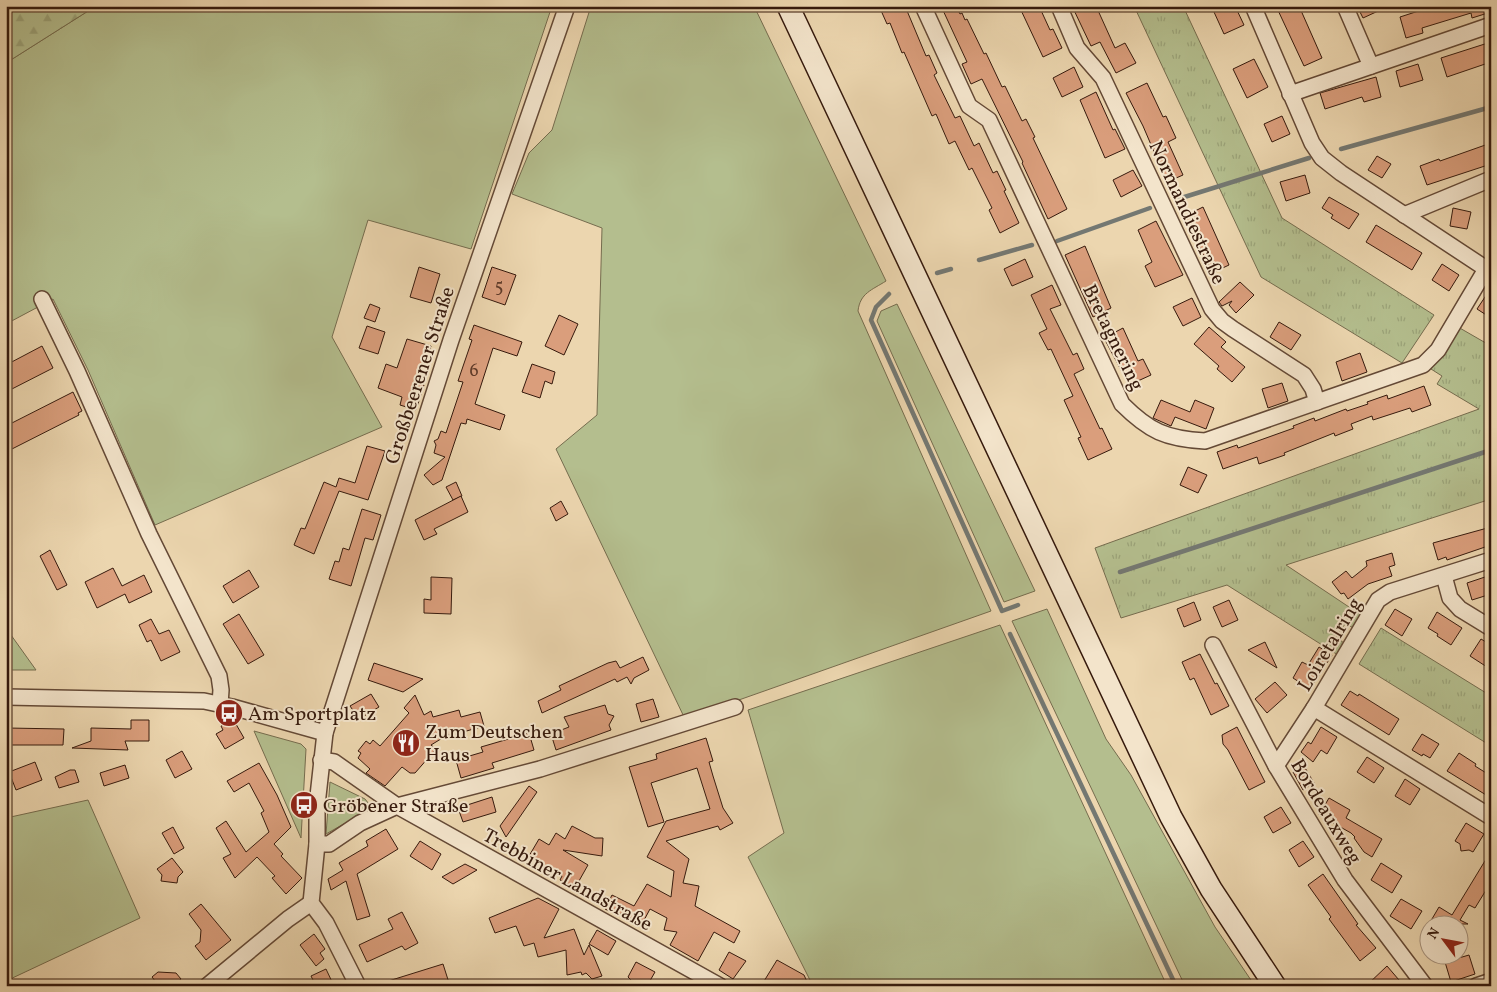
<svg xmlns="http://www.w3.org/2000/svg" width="1497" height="992" font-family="Vollkorn,serif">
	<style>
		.grass { fill: #b4be8e; stroke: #756c4e }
		.forest { fill: url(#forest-firs); stroke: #756c4e }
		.park { fill: url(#park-tufts); stroke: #756c4e }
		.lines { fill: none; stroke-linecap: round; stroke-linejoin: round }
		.stream { stroke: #747872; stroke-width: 4.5 }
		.building { fill: #da9e7c; stroke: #361a0d }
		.minor-casing { stroke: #644936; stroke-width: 18 }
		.secondary-casing { stroke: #361a0d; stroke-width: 24 }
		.minor { stroke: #f3e4cb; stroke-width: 15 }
		.secondary { stroke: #f3e4cb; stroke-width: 21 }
		.labels { text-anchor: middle; stroke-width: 4; stroke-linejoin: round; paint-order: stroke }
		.number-label { font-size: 18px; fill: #5f3b29 }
		.street-label { font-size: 20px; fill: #361a0d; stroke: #f3e4cb }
		.poi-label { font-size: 20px; fill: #361a0d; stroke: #f3e4cb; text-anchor: start }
	</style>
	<defs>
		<pattern id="forest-firs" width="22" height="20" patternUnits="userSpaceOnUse" patternTransform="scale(1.25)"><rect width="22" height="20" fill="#b4be8e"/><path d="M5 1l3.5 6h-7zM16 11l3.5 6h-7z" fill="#9ba379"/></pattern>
		<pattern id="park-tufts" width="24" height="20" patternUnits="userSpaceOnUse" patternTransform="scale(1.25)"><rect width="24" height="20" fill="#b4be8e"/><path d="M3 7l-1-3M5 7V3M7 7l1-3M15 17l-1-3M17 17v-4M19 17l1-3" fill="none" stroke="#9ba379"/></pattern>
	</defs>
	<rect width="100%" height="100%" fill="#ecd6af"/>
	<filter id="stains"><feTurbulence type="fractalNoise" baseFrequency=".004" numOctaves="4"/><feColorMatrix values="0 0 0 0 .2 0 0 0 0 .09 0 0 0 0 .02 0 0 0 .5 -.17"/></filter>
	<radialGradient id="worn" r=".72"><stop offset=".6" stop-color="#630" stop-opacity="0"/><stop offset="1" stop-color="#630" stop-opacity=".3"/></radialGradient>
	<!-- grass -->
	<g class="grass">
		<polygon points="96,6 552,6 471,249 368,220 332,337 382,427 155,525 88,370 53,299 6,324 6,63"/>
		<path d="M591,6H754L886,281C872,290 860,293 858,311L991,611L685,719L556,449L597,415L602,228L512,194L529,153L552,130Z"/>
		<polygon points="897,304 1035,591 1004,602 877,321 881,311"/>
		<polygon points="1047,609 1106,739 1131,775 1215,927 1255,986 1185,986 1012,621"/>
		<polygon points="1000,625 1167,986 813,986 748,857 784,833 748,710"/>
		<polygon points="6,628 36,670 6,670"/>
		<polygon points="254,731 301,744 306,749 301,838"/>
		<polygon points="330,782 365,799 369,804 368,809 365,812 326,834"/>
		<polygon points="88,800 140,918 6,981 6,818"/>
	</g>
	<!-- forest -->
	<polygon class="forest" points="6,6 96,6 6,63"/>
	<!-- park -->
	<g class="park">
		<polygon points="1134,6 1183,6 1282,218 1434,315 1402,363 1261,277"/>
		<polygon points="1458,327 1491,346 1491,499 1286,565 1361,615 1354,628 1345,624 1336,637 1344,643 1338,655 1227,585 1121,618 1095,548 1479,409 1437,384 1442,376 1431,369"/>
		<polygon points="1381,628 1491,696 1491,746 1359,664"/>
	</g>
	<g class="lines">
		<!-- stream -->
		<g class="stream">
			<polyline points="1341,149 1491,107"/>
			<polyline points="1178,199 1309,158"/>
			<polyline points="1057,241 1150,208"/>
			<polyline points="979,260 1032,245"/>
			<polyline points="937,273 951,269"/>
			<polyline points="889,294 876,307 871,320 1002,611 1018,605"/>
			<polyline points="1120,572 1491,450"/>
			<polyline points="1010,634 1176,986"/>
		</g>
	</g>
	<!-- building -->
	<g class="building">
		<polygon points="879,6 905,6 926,56 929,55 937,73 934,75 955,118 960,116 974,146 979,143 993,173 997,171 1006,190 1004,191 1019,223 1000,233 989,210 992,208 972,168 969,170 955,141 949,144 936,114 932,116 904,52 902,53 890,23 887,24"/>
		<polygon points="941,6 956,6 960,14 962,13 965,20 967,19 984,54 986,53 1002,87 1005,86 1022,121 1026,119 1035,137 1033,138 1067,209 1048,219 1022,163 1023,162 982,79 971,84 962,64 967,62"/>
		<polygon points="1019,6 1039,6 1050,30 1053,29 1062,48 1043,57"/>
		<polygon points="1072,6 1096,6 1115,48 1125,43 1136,63 1116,73 1100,42 1091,46"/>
		<polygon points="1228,6 1235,6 1244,25 1224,34 1214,12"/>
		<polygon points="1276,6 1299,6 1322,58 1304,66"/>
		<polygon points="1357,6 1389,6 1363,18"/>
		<polygon points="1434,6 1491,6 1491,12 1472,18 1471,13 1422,28 1423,33 1406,38 1400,17"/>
		<polygon points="1491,42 1491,62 1447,77 1441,58"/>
		<polygon points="1254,59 1268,87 1247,98 1233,69"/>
		<polygon points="1418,64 1423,80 1400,87 1396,71"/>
		<polygon points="1074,67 1083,87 1062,97 1053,78"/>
		<polygon points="1376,77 1381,97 1364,102 1362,97 1325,109 1320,93"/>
		<polygon points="1147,83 1163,117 1166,116 1176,138 1168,142 1183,175 1167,182 1143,126 1126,93"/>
		<polygon points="1096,92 1113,130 1115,129 1125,149 1105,158 1080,100"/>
		<polygon points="1282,116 1290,134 1272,142 1264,124"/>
		<polygon points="1491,143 1491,164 1427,185 1420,166 1439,159 1440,161"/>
		<polygon points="1377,156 1391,164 1382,178 1368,170"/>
		<polygon points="1133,170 1142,186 1121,197 1113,180"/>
		<polygon points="1305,175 1310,193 1286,201 1280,182"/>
		<polygon points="1329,197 1359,214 1349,229 1331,218 1333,215 1322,208"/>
		<polygon points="1203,207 1229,265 1212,273 1185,216"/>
		<polygon points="1453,208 1471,212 1467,229 1450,226"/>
		<polygon points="1156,221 1183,275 1155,287 1145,266 1152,262 1138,230"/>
		<polygon points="1376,225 1422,253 1412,270 1366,242"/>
		<polygon points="1085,246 1111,308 1093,317 1065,255"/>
		<polygon points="1025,259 1033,277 1012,286 1004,269"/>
		<polygon points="1442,264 1459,275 1449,291 1432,280"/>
		<polygon points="419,267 440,274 431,303 410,297"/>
		<polygon points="492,267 516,275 505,305 482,297"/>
		<polygon points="1240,282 1254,295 1236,313 1229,305 1232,301 1222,306 1219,302"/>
		<polygon points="1052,285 1061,305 1050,309 1073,355 1077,353 1084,369 1074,374 1100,429 1102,428 1112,449 1088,460 1078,438 1081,437 1064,400 1073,396 1051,349 1048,350 1039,333 1047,329 1031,295"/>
		<polygon points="1491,288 1491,318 1477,309"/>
		<polygon points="1192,298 1201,317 1183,326 1173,307"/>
		<polygon points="370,304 380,308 375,322 364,318"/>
		<polygon points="559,315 578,324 564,355 545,346"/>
		<polygon points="1279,322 1301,335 1291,350 1270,337"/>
		<polygon points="474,325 522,342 517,356 493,348 475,404 505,415 500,430 467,419 466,424 461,423 442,480 433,485 424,475 445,457 434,453 436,445 434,441 438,439 441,431 446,433 463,382 458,381 472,340 469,339"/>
		<polygon points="367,326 385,332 378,354 359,348"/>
		<polygon points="1209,327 1226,342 1221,347 1245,367 1232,382 1217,369 1219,366 1194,344"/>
		<polygon points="1123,328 1138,361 1143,359 1151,375 1129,385 1104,338"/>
		<polygon points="407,339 431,346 419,383 424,385 416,410 400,405 402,397 378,388 386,364 397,368"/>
		<polygon points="42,346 53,368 6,392 6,365"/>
		<polygon points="1360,353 1367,372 1342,381 1336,362"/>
		<polygon points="532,364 555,372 552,384 545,381 540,398 522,392"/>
		<polygon points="1282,383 1288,401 1268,408 1262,389"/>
		<polygon points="1424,386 1431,405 1412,412 1410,408 1373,420 1372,416 1351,424 1353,429 1335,436 1334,433 1284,453 1285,455 1259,464 1257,457 1223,469 1217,452 1237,445 1238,448 1294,428 1293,426 1314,418 1315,421 1346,409 1347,411 1368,404 1367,402 1387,395 1388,399"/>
		<polygon points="73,392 82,411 78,413 79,415 6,452 6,426"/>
		<polygon points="1161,400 1190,412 1195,400 1214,408 1206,429 1175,417 1171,426 1153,418"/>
		<polygon points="367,446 385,451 368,500 339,491 314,554 294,545 301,528 305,529 324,482 336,487 339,478 355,483"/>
		<polygon points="1188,467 1207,475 1198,493 1180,485"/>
		<polygon points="456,482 462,496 453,500 446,487"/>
		<polygon points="461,496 468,512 434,529 437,534 424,540 415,520"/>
		<polygon points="561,501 568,514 556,521 550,508"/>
		<polygon points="362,509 381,515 373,540 365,538 351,586 329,579 335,561 339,562 343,548 349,550"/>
		<polygon points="1491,527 1491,545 1447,560 1446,557 1438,560 1433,543"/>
		<polygon points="50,550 67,585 57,590 40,556"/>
		<polygon points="1392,553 1395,565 1389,567 1392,576 1368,584 1348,599 1344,593 1341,594 1332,582 1346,571 1352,578 1367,566 1366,561"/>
		<polygon points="113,568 122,586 144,575 152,592 129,603 125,594 97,608 85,582"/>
		<polygon points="249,570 259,587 233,603 223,586"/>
		<polygon points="1488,576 1491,585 1491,594 1472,600 1467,583"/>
		<polygon points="431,577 452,578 451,614 424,613 424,599 431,600"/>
		<polygon points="1229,600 1238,620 1222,627 1213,607"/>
		<polygon points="1194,602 1201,620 1184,627 1177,609"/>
		<polygon points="1395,609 1412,619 1402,636 1385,625"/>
		<polygon points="1437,612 1462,628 1451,645 1437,636 1438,634 1428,628"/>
		<polygon points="239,614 264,655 248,664 223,624"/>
		<polygon points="151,619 159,634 169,630 180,652 161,661 151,640 147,642 139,625"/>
		<polygon points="1481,639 1491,645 1491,660 1487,667 1470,656"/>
		<polygon points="1265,642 1277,668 1248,650"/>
		<polygon points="1319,647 1332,655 1310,689 1293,678 1302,662 1308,665"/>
		<polygon points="1200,654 1215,684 1217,683 1229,706 1211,715 1194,678 1190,680 1182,662"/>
		<polygon points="643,657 649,670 634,678 631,684 627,677 617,682 615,679 542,713 538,701 561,690 559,686 608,663 616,661 620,668"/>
		<polygon points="374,663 423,679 403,692 368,680"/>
		<polygon points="1275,682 1287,695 1267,713 1255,699"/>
		<polygon points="1350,691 1358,696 1359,694 1399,719 1389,735 1341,705"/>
		<polygon points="371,694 379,707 359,719 350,706"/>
		<polygon points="415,695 424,715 431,711 433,717 459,710 461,717 480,712 484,726 449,736 449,734 431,745 436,749 415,773 410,773 402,767 385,786 366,773 370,769 358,758 361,753 358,751 366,741 370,744 373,740 380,746 409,713 404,708"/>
		<polygon points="653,699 659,717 641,722 636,704"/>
		<polygon points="605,705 608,714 614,716 609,725 611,730 556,750 551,734 569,727 564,717"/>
		<polygon points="233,719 244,738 225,749 216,734 223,730 221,726"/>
		<polygon points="131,720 149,720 149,741 125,741 128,750 72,748 91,741 91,728 131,729"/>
		<polygon points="1237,727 1265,782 1249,790 1228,750 1223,744 1222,735"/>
		<polygon points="1321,727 1337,737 1327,754 1321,750 1313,762 1301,752 1308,742 1311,744"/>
		<polygon points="7,728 64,729 63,745 6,745"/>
		<polygon points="529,733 534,750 492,763 494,768 461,778 456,760 483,752 481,747"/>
		<polygon points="1422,734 1439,744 1430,758 1423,754 1422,756 1412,750"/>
		<polygon points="706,738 713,761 709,762 713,776 723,808 733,823 720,830 718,826 666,841 689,859 683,883 699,886 695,906 740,931 734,943 714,932 698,961 670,945 677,932 664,930 667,918 650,909 642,924 621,913 619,916 605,909 612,895 634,906 647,884 671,897 674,871 647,857 666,821 710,809 697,768 651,783 664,822 648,827 629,767 657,759 656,754"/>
		<polygon points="182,751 192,769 175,778 166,760"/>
		<polygon points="1459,753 1476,764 1475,766 1491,776 1491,798 1447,771"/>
		<polygon points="1367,757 1384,768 1374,783 1357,772"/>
		<polygon points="35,762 42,780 16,790 9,772"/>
		<polygon points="259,763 277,795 291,827 274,844 283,854 281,856 302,878 286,894 272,878 275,876 257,857 235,878 223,858 231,854 216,828 226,821 246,852 269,832 261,813 264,811 249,783 234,792 227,781"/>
		<polygon points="125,765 129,778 104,786 100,773"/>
		<polygon points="1304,766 1314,783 1303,790 1293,772"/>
		<polygon points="70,770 75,770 79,782 59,788 55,777"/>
		<polygon points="1405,779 1420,789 1410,805 1395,796"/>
		<polygon points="529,786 537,792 506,837 500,826"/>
		<polygon points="492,797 496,812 463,822 458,808"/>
		<polygon points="1329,798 1350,810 1346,818 1382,839 1372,857 1364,852 1354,838 1355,837 1351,833 1319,815"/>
		<polygon points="1281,807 1291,823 1273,833 1264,817"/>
		<polygon points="1466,823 1484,834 1473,852 1469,850 1461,851 1460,844 1455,841"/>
		<polygon points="572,826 595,838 603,838 602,856 563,850 588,865 575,888 560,880 562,876 529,856 539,839 549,845 556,833 565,839"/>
		<polygon points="173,827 184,848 174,854 162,833"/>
		<polygon points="386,829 398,849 357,874 370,916 357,920 346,881 331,890 328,879 343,870 339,863 368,846 366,841"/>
		<polygon points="420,841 441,854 432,870 410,856"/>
		<polygon points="1303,841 1314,857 1299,867 1289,850"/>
		<polygon points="1491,851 1491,882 1475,908 1469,905 1460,920 1468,924 1429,924 1439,907 1452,915"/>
		<polygon points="172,858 183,872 178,877 177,883 161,881 162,875 157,869"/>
		<polygon points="1381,863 1402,876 1392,893 1371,880"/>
		<polygon points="465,864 477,870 453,884 442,877"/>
		<polygon points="1323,874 1358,924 1356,925 1376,948 1360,961 1329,919 1331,917 1308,885"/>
		<polygon points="538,898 559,909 544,938 574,929 584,955 589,945 602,976 592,979 586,973 582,975 581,972 567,975 566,950 538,957 534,943 524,946 516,926 495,933 489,918"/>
		<polygon points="1401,899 1422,911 1411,929 1390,916"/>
		<polygon points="201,904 231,940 206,960 195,946 200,942 201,930 189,914"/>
		<polygon points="402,912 418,943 405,950 402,946 367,962 359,945 393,929 388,919"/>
		<polygon points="597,930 616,941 608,955 589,944"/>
		<polygon points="314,934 325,949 320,953 324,959 316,966 300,945"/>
		<polygon points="729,952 746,961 733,979 719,970"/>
		<polygon points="1469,955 1475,974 1451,982 1445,962"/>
		<polygon points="777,960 804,975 809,986 761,986"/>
		<polygon points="636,962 655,972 647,986 628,986 631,980 628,977"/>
		<polygon points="443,964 450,986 382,986 382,983"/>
		<polygon points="1387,966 1399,980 1392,986 1366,986"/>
		<polygon points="326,969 334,986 316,986 311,976"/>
		<polygon points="158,972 176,973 181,979 173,986 159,986 152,977"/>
	</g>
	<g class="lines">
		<defs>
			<g id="minor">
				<path d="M923,6L969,106L989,120L1122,404C1149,431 1166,439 1205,441L1423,365L1438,350L1486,269"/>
				<polyline points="1059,6 1077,48 1103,78 1212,309 1222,321 1233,329 1304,375 1313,389 1317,402"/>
				<polyline points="1253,6 1312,143 1322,158 1341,173 1491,272"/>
				<polyline points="1345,6 1371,66"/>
				<polyline points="1290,94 1491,25"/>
				<polyline points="1404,215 1491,179"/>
				<polyline points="42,299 77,371 149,534 219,676 221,690 220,704"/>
				<polyline points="1444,576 1450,598 1460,609 1491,628"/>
				<polyline points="1213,645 1276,766 1345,880 1425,986"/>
				<polyline points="6,697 204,701 232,707 325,733"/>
				<polyline points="1314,708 1491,817"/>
				<polyline points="321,760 334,762 397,806 720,986"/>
				<polyline points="1276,766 1314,708 1378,600 1390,592 1491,560"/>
				<polyline points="317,844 329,844 360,823 397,806 540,769 735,707"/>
				<polyline points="207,986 288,919 311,903"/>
				<polyline points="358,986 326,923 311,903 317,844 317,805 325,733 451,340 567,6"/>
				<polyline points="1476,986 1491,981"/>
			</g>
			<polyline id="secondary" points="788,6 1171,817 1211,889 1275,986"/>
		</defs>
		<!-- minor casing -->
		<use href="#minor" class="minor-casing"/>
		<!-- secondary casing -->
		<use href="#secondary" class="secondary-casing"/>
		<!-- minor -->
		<use href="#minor" class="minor"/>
		<!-- secondary -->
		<use href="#secondary" class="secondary"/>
	</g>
	<!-- icons -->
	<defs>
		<symbol id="bus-disc" viewBox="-11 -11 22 22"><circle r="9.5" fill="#8f2418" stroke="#f3e4cb"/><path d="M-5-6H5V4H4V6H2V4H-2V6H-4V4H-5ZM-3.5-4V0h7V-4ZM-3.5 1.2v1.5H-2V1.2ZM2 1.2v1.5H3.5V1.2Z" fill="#fff"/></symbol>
		<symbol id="restaurant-disc" viewBox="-11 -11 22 22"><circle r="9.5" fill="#8f2418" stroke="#f3e4cb"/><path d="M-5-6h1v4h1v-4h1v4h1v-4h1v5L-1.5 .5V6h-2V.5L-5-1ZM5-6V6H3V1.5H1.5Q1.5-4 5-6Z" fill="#fff"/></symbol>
	</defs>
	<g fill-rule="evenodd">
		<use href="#bus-disc" x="213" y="697" width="32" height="32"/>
		<use href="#restaurant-disc" x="390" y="727" width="32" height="32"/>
		<use href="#bus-disc" x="288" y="789" width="32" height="32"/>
	</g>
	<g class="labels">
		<!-- number labels -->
		<g class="number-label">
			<text x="499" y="292">5</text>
			<text x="474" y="376">6</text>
		</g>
		<!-- street labels -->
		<g class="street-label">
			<text transform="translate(1188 212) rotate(65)" y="7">Normandiestraße</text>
			<text transform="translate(1114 337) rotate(64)" y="7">Bretagnering</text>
			<text transform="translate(419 375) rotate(-72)" y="7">Großbeerener Straße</text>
			<text transform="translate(1329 644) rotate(-59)" y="7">Loiretalring</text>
			<text transform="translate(1327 811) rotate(59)" y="7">Bordeauxweg</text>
			<text transform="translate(568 879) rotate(29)" y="7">Trebbiner Landstraße</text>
		</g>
		<!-- poi labels -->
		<g class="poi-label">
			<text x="248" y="720">Am Sportplatz</text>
			<text x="425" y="738">Zum Deutschen<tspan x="425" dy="23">Haus</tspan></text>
			<text x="323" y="812">Gröbener Straße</text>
		</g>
	</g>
	<!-- margin -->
	<rect width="1497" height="992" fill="none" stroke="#ecd6af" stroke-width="25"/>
	<rect x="8" y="8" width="1482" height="977" fill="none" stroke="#361a0d" stroke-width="2.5"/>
	<rect x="12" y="12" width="1472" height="967" fill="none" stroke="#361a0d"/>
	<!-- north arrow -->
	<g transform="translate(1444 940) rotate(302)"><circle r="24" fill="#f3e4cb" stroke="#a7937f"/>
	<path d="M0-4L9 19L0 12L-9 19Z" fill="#8f2418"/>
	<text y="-8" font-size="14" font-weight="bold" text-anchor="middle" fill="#361a0d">N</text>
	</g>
	<rect width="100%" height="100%" filter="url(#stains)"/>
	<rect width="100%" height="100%" fill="url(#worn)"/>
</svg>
